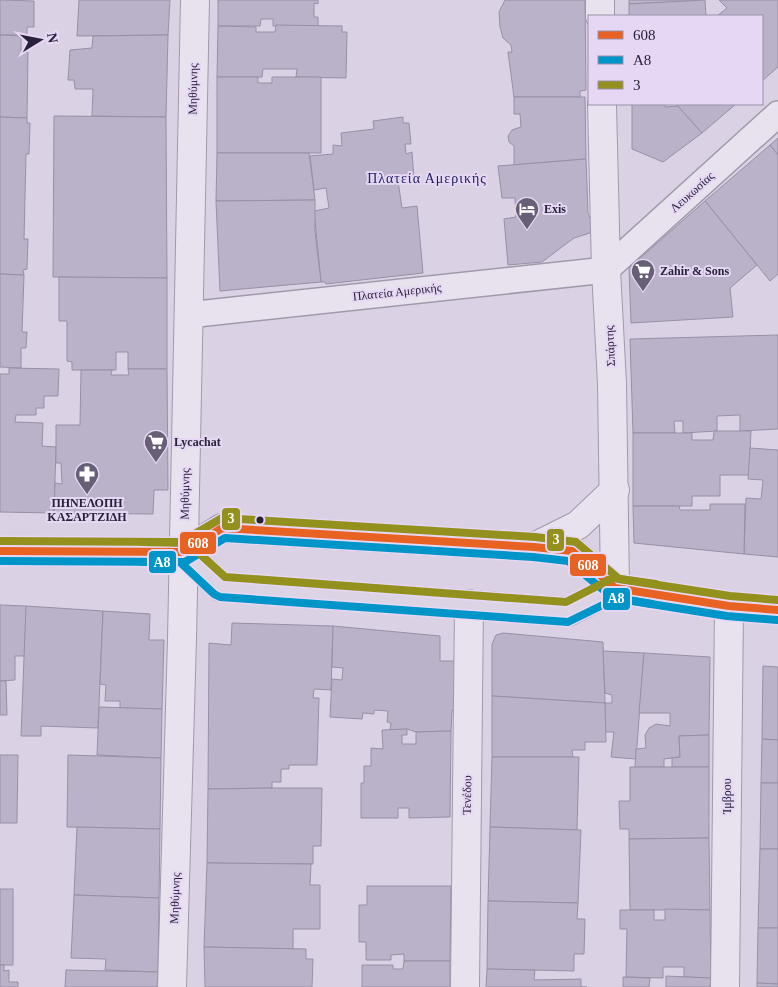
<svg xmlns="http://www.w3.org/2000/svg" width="778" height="987" font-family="'Times New Roman',serif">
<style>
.building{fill:#b9b2c9;stroke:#9790a6}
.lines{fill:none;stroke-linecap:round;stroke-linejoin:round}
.pedestrian-casing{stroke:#a199ab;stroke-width:28}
.minor-casing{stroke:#a199ab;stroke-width:30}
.primary-casing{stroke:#868090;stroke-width:30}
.pedestrian{stroke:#e8e2ee;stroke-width:25}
.minor{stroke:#e8e2ee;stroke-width:28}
.primary{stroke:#dcd4e5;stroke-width:28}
.bus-1-casing{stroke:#e6d8f5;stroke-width:11}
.bus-2-casing{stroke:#e6d8f5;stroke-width:11}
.bus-3-casing{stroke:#e6d8f5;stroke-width:11}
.bus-1{stroke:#e86223;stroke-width:8}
.bus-2{stroke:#0095c8;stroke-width:8}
.bus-3{stroke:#94901d;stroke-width:8}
.bus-dot{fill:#28213a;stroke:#e6d8f5;stroke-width:2}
.labels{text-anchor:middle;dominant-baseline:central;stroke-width:4;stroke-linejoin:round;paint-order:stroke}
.street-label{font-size:12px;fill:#28213a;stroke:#e6d8f5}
.poi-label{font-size:12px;font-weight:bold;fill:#28213a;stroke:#e6d8f5;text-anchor:start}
.neighbourhood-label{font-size:14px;letter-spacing:1px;fill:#222265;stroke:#e6d8f5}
.line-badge{stroke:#e6d8f5;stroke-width:2}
.badge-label{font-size:14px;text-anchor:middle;font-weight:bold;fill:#fff}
</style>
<rect width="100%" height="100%" fill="#dbd1e5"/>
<g class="building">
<path d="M0,0L34,1V27H27V35H0Z"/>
<path d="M79,0H170L168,35L77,36Z"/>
<path d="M218,0H318V4L314,3V17H318V26H273V19H261L260,26H218Z"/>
<path d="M505,0H585L586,90L580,91V97H514L508,52H512L511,45L503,38L500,27L499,12Z"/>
<path d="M629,0H696V1L629,4Z"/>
<path d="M705,0L706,16H629V4Z"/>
<path d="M719,0H778V67L762,81V16H717L727,8Z"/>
<path d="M276,25L342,26V32H347L346,78L296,77L297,69H263L262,77H217L218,26L256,27V32H275Z"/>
<path d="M0,35L21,36V52H28L27,118L0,117Z"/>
<path d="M168,35L166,117L92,116L93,89H75L74,80H68L70,50L92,48L93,36Z"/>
<path d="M217,77H258V83H272V77H321V153H217Z"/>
<path d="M514,97H585L586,159L514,165V146L509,142L508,136L512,130L521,127L520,114H514Z"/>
<path d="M632,104H665V107L678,106L702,133L663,162L632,149Z"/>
<path d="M676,104H736L702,133Z"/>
<path d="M54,116L166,117L167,278L53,277Z"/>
<path d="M0,117L27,118V123H30L29,154H26L24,239H28L27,269L23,270L24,275L0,274Z"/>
<path d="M403,117V123H409L411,144H405L406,154L412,152L414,179L398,181L402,208L417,206L423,273L326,284L325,282H321L314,211L329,208L326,188L314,190L310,156L333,154V145L342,146L341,133L374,129L373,121Z"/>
<path d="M778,138V155L770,145Z"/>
<path d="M770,145L778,155V274L770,281L705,201Z"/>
<path d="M217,153H309L315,200L216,201Z"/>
<path d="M586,159L588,214L591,219L592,227L590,233L574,238L542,262L508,265L504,219L516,217L515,198H502L498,166Z"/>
<path d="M315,200V232L321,282L220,291L216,201Z"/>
<path d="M705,201L757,265L730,288L733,317L631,323L629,268Z"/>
<path d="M0,274L24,275L22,332H27L26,348H21V368L0,367Z"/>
<path d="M59,277L167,278V369H128V352H116V370H72V362L67,361V321H59Z"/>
<path d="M778,335V429L740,431V415L717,416V431L683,433V421H674L675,433H633L630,339Z"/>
<path d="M9,368L59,369L58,396H44V408H36V415H16L15,422L43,423L42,446L56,447L54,513L0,512V374H9Z"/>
<path d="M128,369H167L168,490H154L153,514L54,513L55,483L62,484L61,463H56V425H80L81,370H112L111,375H129Z"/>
<path d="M714,431H751L749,475H720V496H692V506H633V433H692V440H713Z"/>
<path d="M750,448L778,450V557L744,554L746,498L761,499L763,480L748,479Z"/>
<path d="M710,504H745L744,554L634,543L633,506H679L680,510H710Z"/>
<path d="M0,605L26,606L25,656H15V680L0,681Z"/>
<path d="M26,606L103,611L98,728L41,726V736H21Z"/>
<path d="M103,611L150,614L149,640H164L162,709L120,708V701H105L106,685L100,684Z"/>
<path d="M232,623L333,626L331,690L314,689L313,698H319L317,765H289V769H281V782H272V788L208,789L209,643L231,645Z"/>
<path d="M333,626L440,636V661H455V710H452L451,731L416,732L407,729L390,730L391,723L387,722L388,711L374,710V714L363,713L362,719L330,717L332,679L342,680L343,668L332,667Z"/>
<path d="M503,633L603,642L605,703L492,696V644L496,635Z"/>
<path d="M603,651L644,653L636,759L611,757L614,732H605V703H612V695L605,693Z"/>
<path d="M644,653L710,657L709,735L679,736L680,757L664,759V767H635L636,749L646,748L645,735L649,728L656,724L670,726V713H639Z"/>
<path d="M763,666L778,667V740L762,739Z"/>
<path d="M0,681H6L7,715H0Z"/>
<path d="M492,696L605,703L606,742H585V750H572L573,757H492Z"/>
<path d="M99,707L162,709L161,758L97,755Z"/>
<path d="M407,729V735H402V744H416V732L451,731L450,817L409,818V808H398V818H361V783H364V766H371V748L383,749L382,730Z"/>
<path d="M709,735V767H672V758L680,757L679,736Z"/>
<path d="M762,739L778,740V783H761Z"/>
<path d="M0,755H18L17,823H0Z"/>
<path d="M68,755L161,758L160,829L67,827Z"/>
<path d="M492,757H579L577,830L490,827Z"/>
<path d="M630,767H709V838L629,839V829H620L619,801H630Z"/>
<path d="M761,783H778V849H760Z"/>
<path d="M272,788H322L321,846H313V864L207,863L208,789Z"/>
<path d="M77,827L160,829L159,898L74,895Z"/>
<path d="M490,827L581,830L578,903L488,901Z"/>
<path d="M709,838L710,910H630L629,839Z"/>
<path d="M760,849H778V928H758Z"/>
<path d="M207,863L311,864L310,885H320V929H293V949L204,947Z"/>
<path d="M367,886H451L450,961H404V954L391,955V960H366V942H359V905H367Z"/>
<rect x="0" y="889" width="13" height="76"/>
<path d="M74,895L159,898L158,972L105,970L106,959L71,958Z"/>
<path d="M488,901L578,903L577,919H585L584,954H574V971L487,969Z"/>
<path d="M665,909L710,910L711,978L684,977V967H663V978L626,977L627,929H620V910H654V920H665Z"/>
<path d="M758,928H778V984L757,983Z"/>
<path d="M204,947L306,949V959H313L312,987H205Z"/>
<path d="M404,961H450V987H362V965H393V969H403Z"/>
<path d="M0,965H4V971L9,970V982H18V987H0Z"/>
<path d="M487,969L535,970L534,980L581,979V987H587H486Z"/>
<path d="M66,970L158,972L157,987H65Z"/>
<path d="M666,976L711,978L710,987H666Z"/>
<path d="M623,977L650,978L649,987H623Z"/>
<path d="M757,983L778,984V987H757Z"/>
</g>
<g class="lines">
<g class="pedestrian-casing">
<path id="pedestrian" d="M188,315L606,270L778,114"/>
</g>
<g class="minor-casing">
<g id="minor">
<path d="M600,0V16"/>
<path d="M602,104L606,270L612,384L615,588"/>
<path d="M534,547L578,525L615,490"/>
<path d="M172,987L182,639L195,0"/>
<path d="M465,987L469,604"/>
<path d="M725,987L729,606"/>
</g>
</g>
<g class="primary-casing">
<g id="primary">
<path d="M0,551L184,552L222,528L534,547L572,551L615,588L729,606L778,610"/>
<path d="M184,552L221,587L568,612L615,588"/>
</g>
</g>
<use href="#pedestrian" class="pedestrian"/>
<use href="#minor" class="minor"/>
<use href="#primary" class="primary"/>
<g class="bus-1-casing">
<path id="bus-1" d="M0,551L184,552L222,528L534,547L572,551L615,588L729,606L778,610"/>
</g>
<g class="bus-2-casing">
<g id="bus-2">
<path d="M0,561L185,562L225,538L533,557L568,561L613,598L727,616L777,620"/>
<path d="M142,562H180L214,594L220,597L568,622L617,598L652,604"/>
</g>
</g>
<g class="bus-3-casing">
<g id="bus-3">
<path d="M0,541L181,542L222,518L535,537L576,542L619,579L730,596L778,600"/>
<path d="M142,542L188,543L225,577L566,602L613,578L656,584"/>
</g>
</g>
<use href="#bus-1" class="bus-1"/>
<use href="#bus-2" class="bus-2"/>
<use href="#bus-3" class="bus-3"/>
</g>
<defs>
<g id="hotel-pin" transform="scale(1.25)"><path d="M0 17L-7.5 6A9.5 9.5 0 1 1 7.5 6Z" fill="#675f76" stroke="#e6d8f5"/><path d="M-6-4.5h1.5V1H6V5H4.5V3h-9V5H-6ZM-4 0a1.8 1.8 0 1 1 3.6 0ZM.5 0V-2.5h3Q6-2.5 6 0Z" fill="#fff"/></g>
<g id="supermarket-pin" transform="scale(1.25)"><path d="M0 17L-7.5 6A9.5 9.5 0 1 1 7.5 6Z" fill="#675f76" stroke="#e6d8f5"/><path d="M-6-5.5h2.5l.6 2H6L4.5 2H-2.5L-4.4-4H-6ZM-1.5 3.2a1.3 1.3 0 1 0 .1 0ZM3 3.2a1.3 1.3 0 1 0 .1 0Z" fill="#fff"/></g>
<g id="pharmacy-pin" transform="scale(1.25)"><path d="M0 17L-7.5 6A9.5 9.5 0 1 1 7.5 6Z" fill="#675f76" stroke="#e6d8f5"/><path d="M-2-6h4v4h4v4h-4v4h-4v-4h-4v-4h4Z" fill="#fff"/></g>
</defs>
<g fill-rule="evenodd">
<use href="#hotel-pin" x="527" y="209"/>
<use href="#supermarket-pin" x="643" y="271"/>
<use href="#supermarket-pin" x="156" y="442"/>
<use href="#pharmacy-pin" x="87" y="474"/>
</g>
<circle class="bus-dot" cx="260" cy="520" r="4.5"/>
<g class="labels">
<g class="street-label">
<text transform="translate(193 89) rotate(-89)">Μηθύμνης</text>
<text transform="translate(692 192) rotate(-42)">Λευκωσίας</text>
<text transform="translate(397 292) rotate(-6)">Πλατεία Αμερικής</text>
<text transform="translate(610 346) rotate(-93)">Σπάρτης</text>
<text transform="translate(185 494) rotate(-89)">Μηθύμνης</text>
<text transform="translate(467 795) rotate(-89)">Τενέδου</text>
<text transform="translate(727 796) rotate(-90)">Ίμβρου</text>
<text transform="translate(175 898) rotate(-88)">Μηθύμνης</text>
</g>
<g class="poi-label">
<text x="544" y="209">Exis</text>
<text x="660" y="271">Zahir &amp; Sons</text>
<text x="174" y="442">Lycachat</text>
<text x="87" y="503" text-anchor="middle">ΠΗΝΕΛΟΠΗ<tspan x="87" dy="14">ΚΑΣΑΡΤΖΙΔΗ</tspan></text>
</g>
<g class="neighbourhood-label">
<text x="427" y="178">Πλατεία Αμερικής</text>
</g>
</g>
<g class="line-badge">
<rect x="221" y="507" width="20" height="24" rx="5" fill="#94901d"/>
<rect x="546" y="528" width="19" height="24" rx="5" fill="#94901d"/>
<rect x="179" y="531" width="38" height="24" rx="5" fill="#e86223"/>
<rect x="148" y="550" width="29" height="24" rx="5" fill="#0095c8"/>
<rect x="569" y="553" width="38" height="24" rx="5" fill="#e86223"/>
<rect x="602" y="587" width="29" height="24" rx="5" fill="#0095c8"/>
</g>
<g class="badge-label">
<text x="231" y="523">3</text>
<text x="556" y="544">3</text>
<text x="198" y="548">608</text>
<text x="162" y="567">A8</text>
<text x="588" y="570">608</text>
<text x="616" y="603">A8</text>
</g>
<rect x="588" y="15" width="175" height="90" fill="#e6d8f5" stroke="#9a8faa"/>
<rect x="598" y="31" width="25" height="8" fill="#e86223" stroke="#9a8faa"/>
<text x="633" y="40" font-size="15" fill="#28213a">608</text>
<rect x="598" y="56" width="25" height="8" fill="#0095c8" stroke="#9a8faa"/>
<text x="633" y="65" font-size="15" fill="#28213a">A8</text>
<rect x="598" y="81" width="25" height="8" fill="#94901d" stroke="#9a8faa"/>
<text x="633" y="90" font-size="15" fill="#28213a">3</text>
<g transform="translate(40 40) rotate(80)" stroke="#e6d8f5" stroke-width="4" paint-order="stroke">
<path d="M0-4L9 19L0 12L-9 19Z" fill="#28213a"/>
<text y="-8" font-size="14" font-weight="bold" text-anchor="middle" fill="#28213a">N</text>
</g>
</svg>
